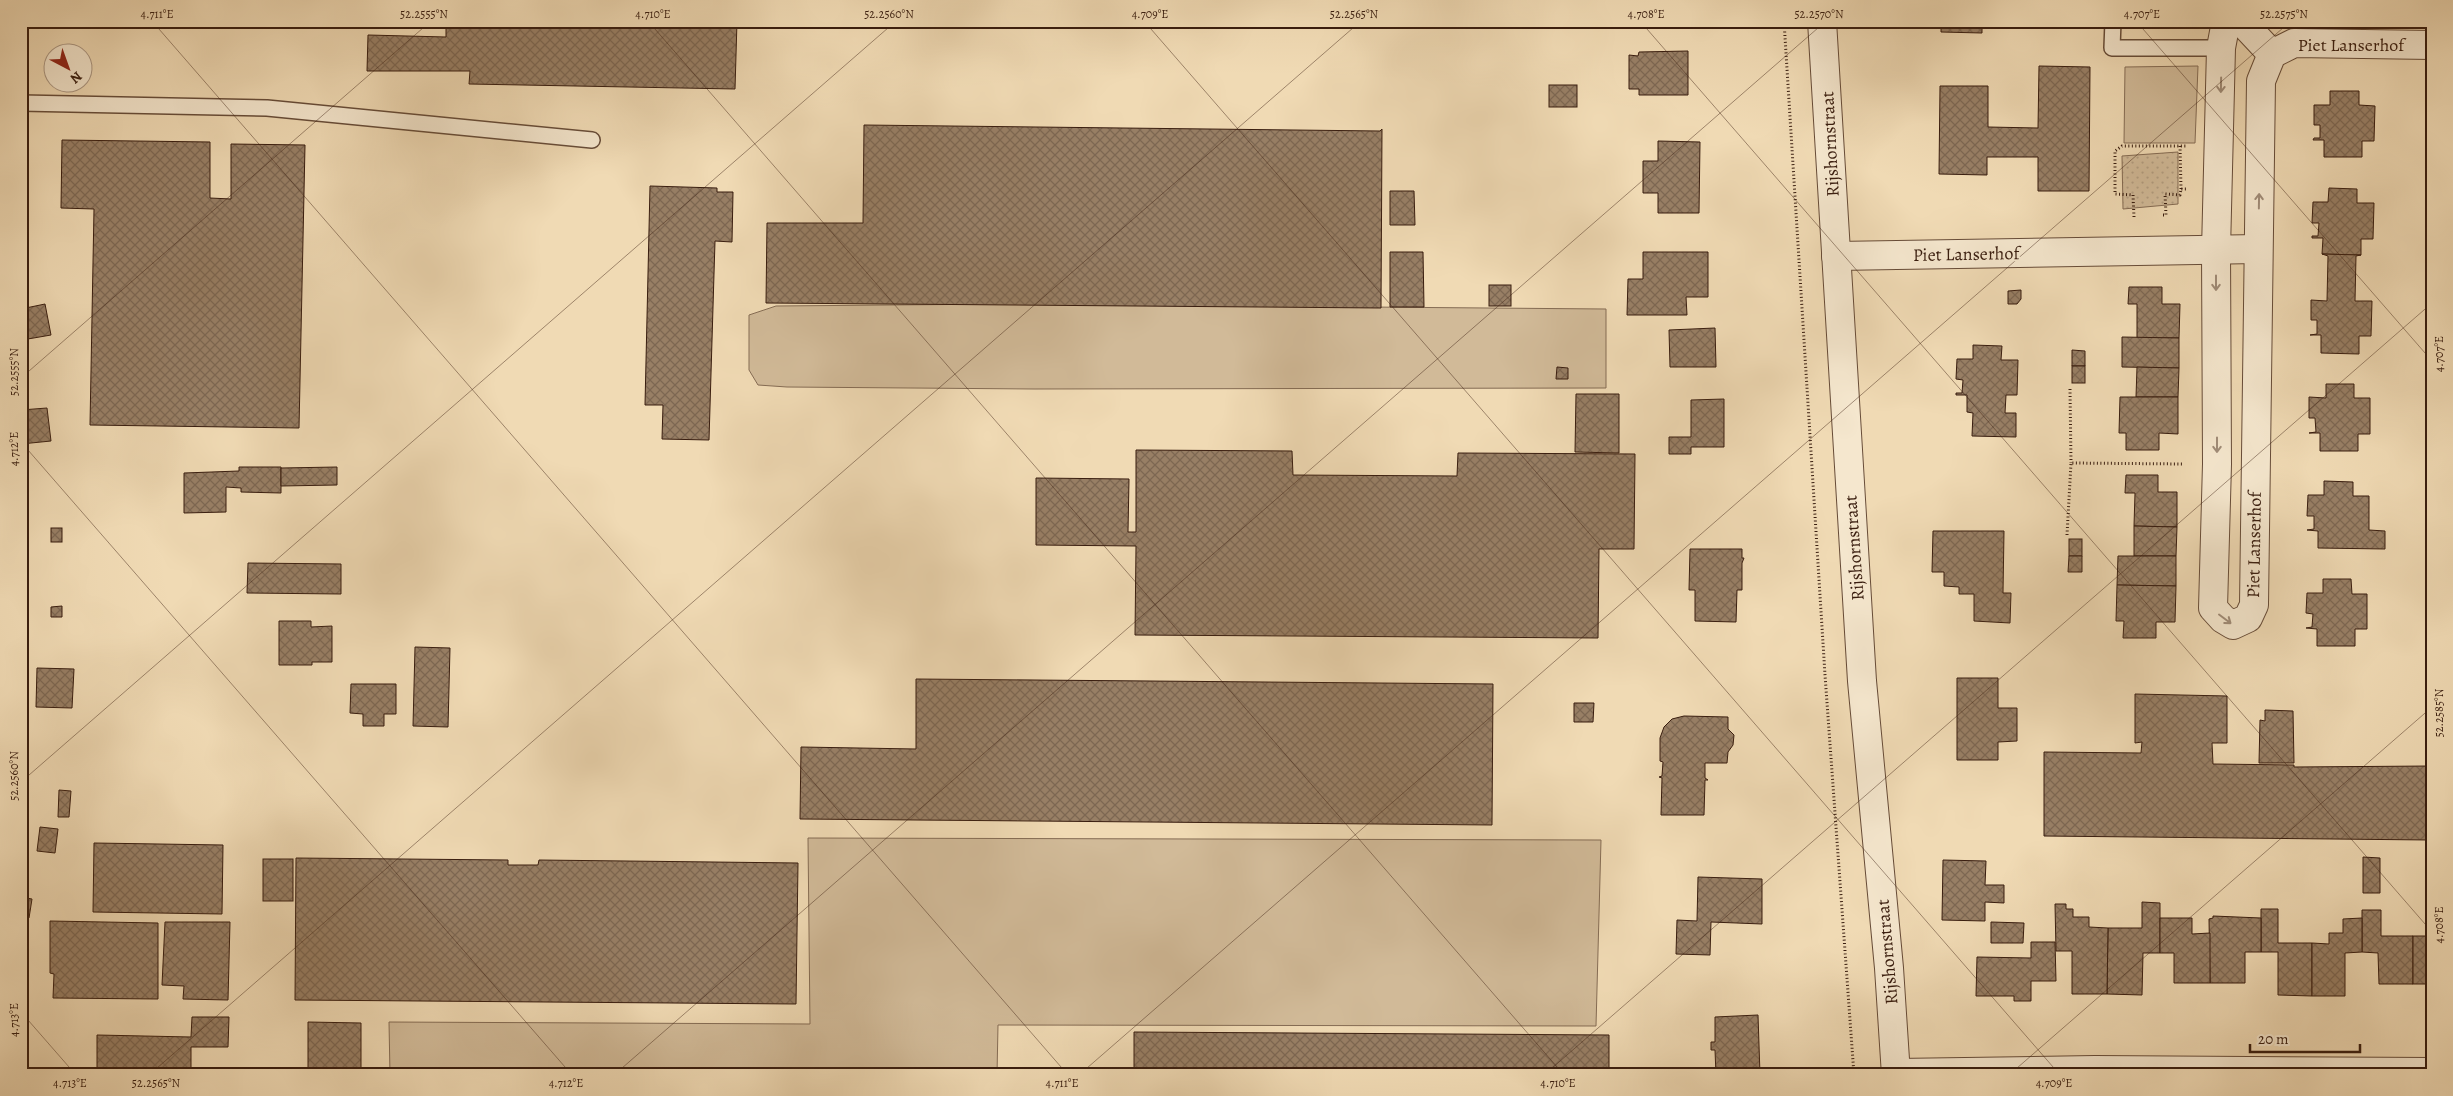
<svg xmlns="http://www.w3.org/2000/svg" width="2453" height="1096" font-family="Alegreya,serif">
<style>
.grass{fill:#d1ba98;stroke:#856c54}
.park{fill:url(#park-dots);stroke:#856c54}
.building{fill:url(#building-cross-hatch);stroke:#391d0f}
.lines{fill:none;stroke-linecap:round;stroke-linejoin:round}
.lane-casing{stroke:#674c38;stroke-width:18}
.street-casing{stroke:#674c38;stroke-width:30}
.path{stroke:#391d0f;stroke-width:3;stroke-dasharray:1 2.5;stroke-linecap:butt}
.lane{stroke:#f5e7ce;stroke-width:15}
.street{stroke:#f5e7ce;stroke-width:28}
.oneway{stroke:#a08c78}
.ticks{fill:none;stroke:#391d0f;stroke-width:1;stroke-opacity:0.45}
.labels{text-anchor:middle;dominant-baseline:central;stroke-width:4;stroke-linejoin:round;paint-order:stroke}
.street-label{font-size:18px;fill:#391d0f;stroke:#f5e7ce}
.neatline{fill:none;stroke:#391d0f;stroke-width:2}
.ticks-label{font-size:12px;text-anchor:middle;fill:#391d0f}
</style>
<defs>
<pattern id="park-dots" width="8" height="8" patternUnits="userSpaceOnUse" patternTransform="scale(1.25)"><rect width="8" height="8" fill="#d1ba98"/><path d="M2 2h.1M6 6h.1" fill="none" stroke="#b49f82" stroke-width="1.8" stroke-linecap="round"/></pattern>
<pattern id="building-cross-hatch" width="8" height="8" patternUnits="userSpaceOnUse" patternTransform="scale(1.25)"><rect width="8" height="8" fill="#987f65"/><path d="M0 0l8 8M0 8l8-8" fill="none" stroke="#7d6752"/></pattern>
</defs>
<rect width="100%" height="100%" fill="#f0dab4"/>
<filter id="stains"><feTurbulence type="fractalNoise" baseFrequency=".004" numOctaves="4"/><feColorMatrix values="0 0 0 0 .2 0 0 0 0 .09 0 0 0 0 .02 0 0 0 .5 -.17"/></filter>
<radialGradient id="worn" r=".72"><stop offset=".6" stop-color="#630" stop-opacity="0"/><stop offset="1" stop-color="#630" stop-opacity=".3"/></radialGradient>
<g class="grass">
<path d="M2198,66L2195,143H2124L2125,67Z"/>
<path d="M1008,304L1606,309V388L1034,389L787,387L758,385L749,370V315L776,306Z"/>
<path d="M808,838L1601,840L1596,1026L998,1025L997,1075H390L389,1022L810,1024Z"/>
</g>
<path class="park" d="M2178,152V204L2123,209L2122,156Z"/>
<g class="building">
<path d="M471,21H737L735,89L469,84L470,71H367L368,35L446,37V28H471Z"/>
<path d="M1941,21H1982V33L1941,32Z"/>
<path d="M1688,51V95H1639V89H1629V55L1638,56L1639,52Z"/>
<path d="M2039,66L2090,67L2089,191H2038V157H1987V175L1939,174L1940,86H1988V127L2038,128Z"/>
<rect x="1549" y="85" width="28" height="22"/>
<path d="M2330,91H2359V105L2375,106L2374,141H2362V157H2324V140H2313L2314,138H2320V125H2314V105H2330Z"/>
<path d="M864,125L1380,131L1382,129L1381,308L766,303L767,223H863Z"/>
<path d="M62,140L210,142V198L231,199V144L305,145L299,428L90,425L94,209L61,208Z"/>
<path d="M1658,141L1700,142L1699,213H1658V193H1643V161H1658Z"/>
<path d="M650,186L717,188V192H733L732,242L715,241L709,440L662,439L663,405H645Z"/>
<path d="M2329,188L2357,189V203H2374L2373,239H2361V255L2322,254L2323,238H2312V236H2318L2319,223H2312L2313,202H2328Z"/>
<path d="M1390,191H1414L1415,225H1390Z"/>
<path d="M1390,252H1423L1424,307H1390Z"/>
<path d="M1643,252H1708V297H1686L1687,315H1627L1628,279H1643Z"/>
<path d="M2322,254L2361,255L2356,256L2355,301H2372L2371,336H2359V354L2321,353V335H2310L2317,334V320H2311V300L2327,301L2328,256Z"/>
<rect x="1489" y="285" width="22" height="21"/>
<path d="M2129,287H2162V304H2180L2179,338H2137V304H2128Z"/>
<path d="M2021,290V299L2017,304H2008V291Z"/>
<path d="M45,304L51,335L22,340L21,309Z"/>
<path d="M1715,328L1716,367H1670L1669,330Z"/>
<path d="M2122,337L2179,338V368L2122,367Z"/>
<path d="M1973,345L2002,346L2001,360H2018L2017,395H2006L2005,413H2016V437L1972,436L1973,413L1967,412V395H1956V393H1962L1963,380L1956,379L1957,359H1973Z"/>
<path d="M2072,350L2085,351V366H2072Z"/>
<rect x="2072" y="366" width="13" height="17"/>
<path d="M1557,367L1568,368V379H1556Z"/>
<path d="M2137,367L2179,368L2178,397H2136Z"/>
<path d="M2326,384H2354V398H2370V434H2358V451H2320V433H2309L2316,432L2315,418H2309V397L2326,398Z"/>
<path d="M1576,394H1619V453L1575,452Z"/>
<path d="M2120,397H2178V434L2159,433V450H2126V433H2119Z"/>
<path d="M1724,399V447H1691V454H1669V437H1691V400Z"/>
<path d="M47,408L51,441L21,444V410Z"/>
<path d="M1136,450L1292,451L1293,475L1457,476L1458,453L1635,454L1634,549H1599L1598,638L1135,635L1136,546L1036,545V478L1129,479L1128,532H1136Z"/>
<path d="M239,467H281V493L241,492V488L226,487V512L184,513V473L239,471Z"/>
<path d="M337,467V485L281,486V468Z"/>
<path d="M2126,475H2158V492H2177V527L2134,526L2135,493H2125Z"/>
<path d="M2324,481L2353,482V496H2369V530L2385,531V549L2318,548V531L2307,530L2314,529V516H2307L2308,495H2324Z"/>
<path d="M2134,526L2177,527L2176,556H2134Z"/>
<rect x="51" y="528" width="11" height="14"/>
<path d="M1933,531H2004L2003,593H2011L2010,623L1974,621V594H1959V587L1944,586V572H1932Z"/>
<rect x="2069" y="539" width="13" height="17"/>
<path d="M1690,549H1742V558H1744L1742,563V590H1737L1736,622L1695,621V590H1689Z"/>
<path d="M2069,556H2082V572H2068Z"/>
<path d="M2118,556H2176V586L2117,585Z"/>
<path d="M248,563L341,564V594L247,593Z"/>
<path d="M2323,579H2351L2352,594H2367V629H2355V646H2317V629L2306,628L2312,627L2313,614L2306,613L2307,593H2323Z"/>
<path d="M2117,585L2176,586L2175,622H2156V638H2123L2124,621H2116Z"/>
<path d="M62,606V617H51V607Z"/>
<path d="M279,621H311V627L332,626V662H312V665H279Z"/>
<path d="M415,647L450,648L448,727L413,726Z"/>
<path d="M37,668L74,669L72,708L36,707Z"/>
<path d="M1957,678H1998V708H2017V741L1998,742V760H1957Z"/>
<path d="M916,679L1493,684L1492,825L800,819L801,747L916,749Z"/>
<path d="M351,684H396V714H384V726H363V714L350,713Z"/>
<path d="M2135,694L2227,696V743H2212L2213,764L2294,765V767L2430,766L2429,840L2044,836V752L2141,753L2142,742L2135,743Z"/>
<path d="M1574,703H1594L1593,722H1574Z"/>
<path d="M2265,710L2293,711L2294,763H2259L2260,720L2265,721Z"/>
<path d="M1684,716L1728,717V729L1734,735L1733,745L1728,752L1727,763H1705V778L1708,780H1705L1704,815H1661L1662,778L1659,777L1662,776L1663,762L1660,761V738L1664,727L1672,719Z"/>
<path d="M59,790L71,791L69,817H58Z"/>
<path d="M40,827L58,829L55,853L37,851Z"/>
<path d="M94,843L223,845L222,914L93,912Z"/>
<path d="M2363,857L2380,858V893H2363Z"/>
<path d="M296,858L508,860V865H538L539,860L798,863L796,1004L295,1000Z"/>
<rect x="263" y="859" width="30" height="42"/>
<path d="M1943,860L1986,861L1985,885H2004V903L1985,902V921L1942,920Z"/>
<path d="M1698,877L1762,879V924L1711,922L1710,955L1676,954L1677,920L1697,921Z"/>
<path d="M21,897L32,899L29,918L21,917Z"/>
<path d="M2142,902L2160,903V953H2143L2142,995L2107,994L2108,928H2142Z"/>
<path d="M2055,904H2066V909H2073V917H2089V927L2108,928L2107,994H2072V951H2056Z"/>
<path d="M2261,909H2278V943H2312V996L2278,995V952H2261Z"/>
<path d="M2362,910H2381V936H2413V984H2379L2378,953L2362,952Z"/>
<path d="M2213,916L2261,918V952H2245V983H2210L2209,919L2213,918Z"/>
<path d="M2160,918H2192V934L2210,933V983H2174V953H2160Z"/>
<path d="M2362,918V952L2345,953V996H2312V943L2329,944V933H2343V919Z"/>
<path d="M50,921L158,923V999L53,998L54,974L50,973Z"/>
<path d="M165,922H230L228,1000L183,999L184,986L162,985Z"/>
<path d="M1991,922L2024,923L2023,943H1991Z"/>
<rect x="2413" y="936" width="19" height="48"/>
<path d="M2031,942H2055L2056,981H2031V1001H2014V996H1976L1977,957L2031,958Z"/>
<path d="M1758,1015L1760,1075H1716L1715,1050H1711V1042H1715V1017Z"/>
<path d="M192,1017H229L228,1047H191V1070L173,1069V1075H97V1035L191,1037Z"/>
<path d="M308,1022L361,1023V1075H308Z"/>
<path d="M1134,1032L1609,1035V1075H1134Z"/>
</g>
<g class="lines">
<g class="lane-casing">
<g id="lane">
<path d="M2113,21L2112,48H2221"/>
<path d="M21,103L267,108L592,140"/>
</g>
</g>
<g class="street-casing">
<g id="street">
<path d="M1822,21L1862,681L1889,968L1896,1075"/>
<path d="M2231,21L2224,32L2221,48L2216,250L2217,464L2213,608L2223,619L2233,625L2248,618L2254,605L2261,81L2272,54L2294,43L2432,45"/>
<path d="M2241,21L2272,54"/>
<path d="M1836,256L2258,249"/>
<path d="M1896,1073L2095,1070L2432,1072"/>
</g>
</g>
<g class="path">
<path d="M1784,21L1825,675L1854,1075"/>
<path d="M2180,146L2181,189"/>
<path d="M2163,215H2166L2165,194L2180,195L2181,189H2186"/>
<path d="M2134,217L2133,195L2115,194V151L2122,146H2187"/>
<path d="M2070,389L2071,463"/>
<path d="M2067,535L2071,463L2184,464"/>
</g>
<use href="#lane" class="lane"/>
<use href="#street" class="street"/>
</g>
<defs><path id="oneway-shaft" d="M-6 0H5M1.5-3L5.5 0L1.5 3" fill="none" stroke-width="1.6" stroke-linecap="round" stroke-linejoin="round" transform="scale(1.25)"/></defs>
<g class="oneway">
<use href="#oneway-shaft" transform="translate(2221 85) rotate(91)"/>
<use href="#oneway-shaft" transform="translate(2259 201) rotate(-89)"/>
<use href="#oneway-shaft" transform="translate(2216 283) rotate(90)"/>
<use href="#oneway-shaft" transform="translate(2217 445) rotate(90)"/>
<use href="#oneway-shaft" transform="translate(2225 619) rotate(37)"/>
</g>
<path class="ticks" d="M152,21L1068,1075M648,21L1564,1075M1144,21L2060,1075M1640,21L2432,932M2136,21L2432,361M21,378L431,21M21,442L572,1075M21,782L896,21M21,1012L76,1075M149,1075L1361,21M614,1075L1826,21M1079,1075L2291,21M1544,1075L2432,303M2009,1075L2432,707"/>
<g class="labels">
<g class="street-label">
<text x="2351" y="45">Piet Lanserhof</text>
<text transform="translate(1830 144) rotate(-93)">Rijshornstraat</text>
<text transform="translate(1966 254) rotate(-1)">Piet Lanserhof</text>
<text transform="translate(2254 545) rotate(-89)">Piet Lanserhof</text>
<text transform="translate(1854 548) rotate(-94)">Rijshornstraat</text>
<text transform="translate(1887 952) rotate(-95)">Rijshornstraat</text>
</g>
</g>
<rect width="2453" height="1096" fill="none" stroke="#f0dab4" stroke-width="55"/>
<g transform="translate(68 68) rotate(139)"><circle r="24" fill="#f5e7ce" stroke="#aa9682"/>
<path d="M0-4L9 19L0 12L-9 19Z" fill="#8f2418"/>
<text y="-8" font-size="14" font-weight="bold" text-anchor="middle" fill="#391d0f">N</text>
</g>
<path d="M2250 1044v8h110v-8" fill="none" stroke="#391d0f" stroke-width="2.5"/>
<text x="2258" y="1044" font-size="15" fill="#391d0f" stroke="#f5e7ce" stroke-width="4" paint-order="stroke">20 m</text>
<rect x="28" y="28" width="2398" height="1040" class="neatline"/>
<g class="ticks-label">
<text x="157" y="18">4.711°E</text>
<text x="424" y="18">52.2555°N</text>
<text x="653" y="18">4.710°E</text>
<text x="889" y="18">52.2560°N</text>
<text x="1150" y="18">4.709°E</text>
<text x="1354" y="18">52.2565°N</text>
<text x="1646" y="18">4.708°E</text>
<text x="1819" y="18">52.2570°N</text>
<text x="2142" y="18">4.707°E</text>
<text x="2284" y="18">52.2575°N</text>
<text transform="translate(2439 354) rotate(-90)" y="4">4.707°E</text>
<text transform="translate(14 372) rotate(-90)" y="4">52.2555°N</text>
<text transform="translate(14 449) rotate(-90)" y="4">4.712°E</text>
<text transform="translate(2439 713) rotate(-90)" y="4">52.2585°N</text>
<text transform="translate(14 776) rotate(-90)" y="4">52.2560°N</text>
<text transform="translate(2439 925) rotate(-90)" y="4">4.708°E</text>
<text transform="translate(14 1020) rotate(-90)" y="4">4.713°E</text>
<text x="70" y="1087">4.713°E</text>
<text x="156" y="1087">52.2565°N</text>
<text x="566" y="1087">4.712°E</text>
<text x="1062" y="1087">4.711°E</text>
<text x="1558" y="1087">4.710°E</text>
<text x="2054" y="1087">4.709°E</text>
</g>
<rect width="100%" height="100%" filter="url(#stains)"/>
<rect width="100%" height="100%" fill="url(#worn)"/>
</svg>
